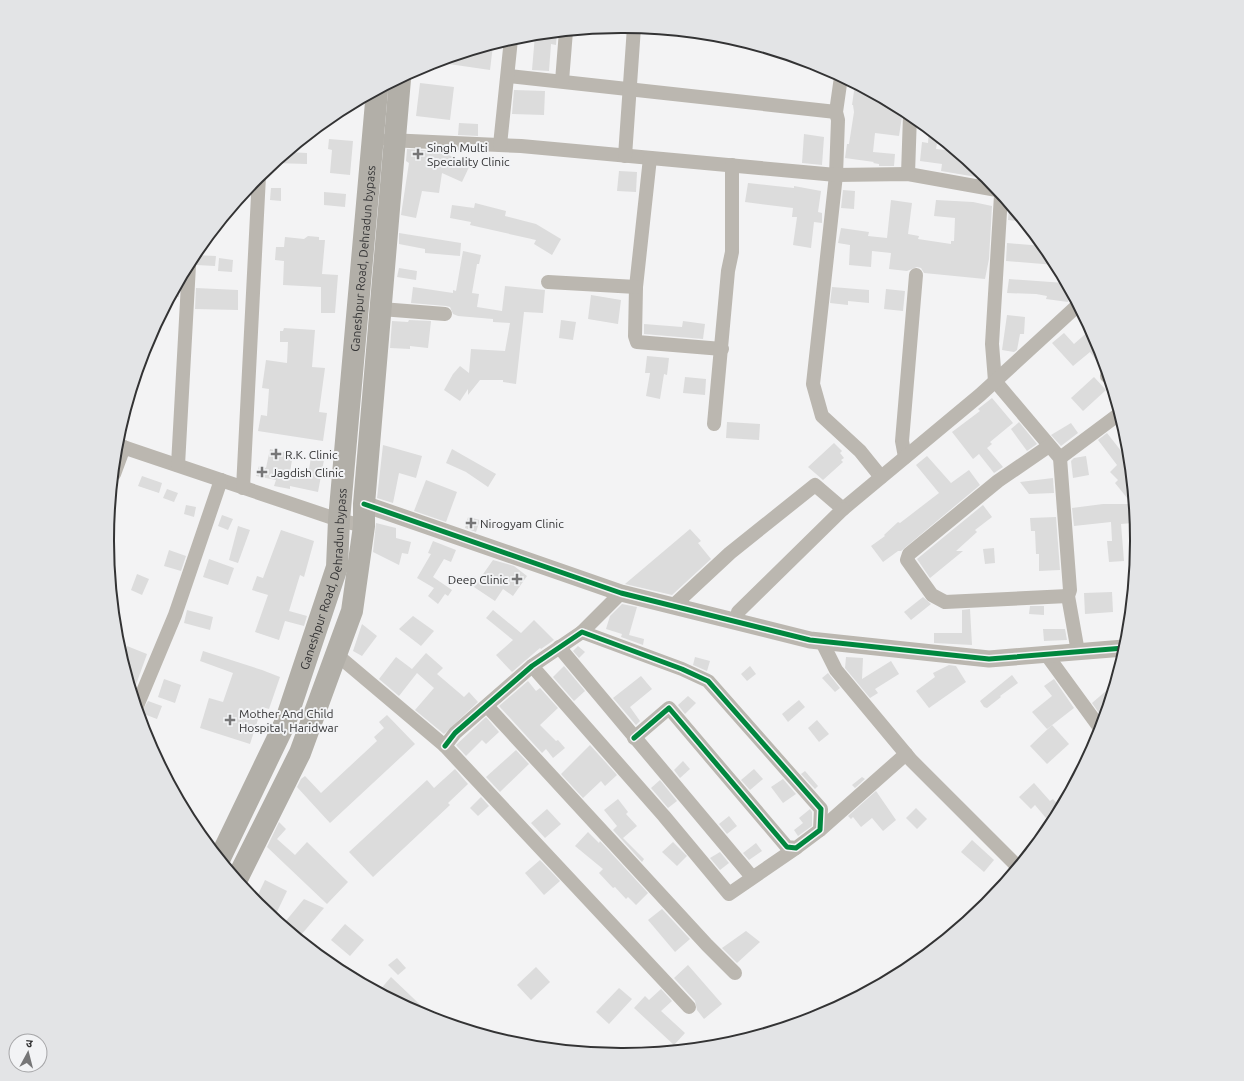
<svg xmlns="http://www.w3.org/2000/svg" width="1244" height="1081" font-family="Ubuntu,'Noto Sans Devanagari',sans-serif">
<style>
.building{fill:#dcdcdc}
.lines{fill:none;stroke-linecap:round;stroke-linejoin:round}
.minor{stroke:#bbb7b0;stroke-width:14}
.tertiary{stroke:#bbb7b0;stroke-width:17}
.primary{stroke:#b2afa8;stroke-width:22}
.cycleway-casing{stroke:#f2f3f5;stroke-width:8}
.cycleway{stroke:#00873e;stroke-width:5}
.poi-dot{fill:#767677;stroke:#f2f3f5;stroke-width:1.5}
.labels{text-anchor:middle;dominant-baseline:central;stroke-width:4;stroke-linejoin:round;paint-order:stroke}
.poi-label{font-size:12px;fill:#333334;stroke:#f2f3f5;text-anchor:start}
.street-label{font-size:12px;fill:#333334;stroke:#f2f3f5}
.rim{fill:none;stroke:#333334;stroke-width:2}
</style>
<rect width="100%" height="100%" fill="#f3f3f4"/>
<g class="building">
<path d="M557,32L556,45L551,44L549,71L532,70L535,35Z"/>
<path d="M493,45L490,70L435,62L455,56Z"/>
<path d="M420,83L454,87L450,120L416,116Z"/>
<path d="M855,84L870,93V98L882,99L903,110L899,136L875,133L873,152L895,154L894,166H879V164L873,163L874,162L845,158L847,144H849L854,112L853,105H852Z"/>
<path d="M514,90L545,91L544,115L512,114Z"/>
<path d="M459,123L478,124V136L458,135Z"/>
<path d="M929,130L938,137L936,149L954,151L988,179L941,171L942,164L920,161L922,142L928,143Z"/>
<path d="M804,134L824,137L822,165L802,163Z"/>
<path d="M329,139L353,141L350,175L330,173L332,150L328,149Z"/>
<path d="M407,149L440,151L470,165L462,182L442,173L439,193L422,191L416,218L401,215L409,163L406,161Z"/>
<path d="M288,152L307,153V164L274,163Z"/>
<path d="M619,171L637,172L636,192L617,191Z"/>
<path d="M748,183L794,188V186L821,191L818,212L822,213V223L814,222L811,248L793,245L797,217H792L793,208L745,202Z"/>
<path d="M271,188H281V201L270,200Z"/>
<path d="M843,190L855,191L854,209L841,208Z"/>
<path d="M324,192L346,194L345,207L324,205Z"/>
<path d="M891,200L912,203L908,234L919,236L918,239L951,244V241H954L955,218L934,216L936,200L973,202L992,206L989,259L985,279L924,273L921,268L917,267L907,271L889,269L891,253L872,251L871,267L849,265L850,245L838,243L841,228L869,232L868,236L887,238Z"/>
<path d="M475,203L506,211L505,216L536,224L561,239L552,255L534,244L536,240L470,225L471,222L450,218L452,205L474,208Z"/>
<path d="M1009,208H1012L1023,222L1008,220Z"/>
<path d="M399,233L461,243L460,256L425,253V249L399,244Z"/>
<path d="M308,236L319,237V240H325L322,274L338,275L335,313H321V287L283,285L284,261L275,260L276,247H284L285,237L304,239Z"/>
<path d="M1007,243L1043,246L1055,265L1006,261Z"/>
<path d="M463,251L481,255L479,264H477L472,293L479,294L477,307L502,311L505,286L545,290L543,313L524,312L516,384L503,382V380H480L468,395V389L460,401L444,390L453,374L460,366L469,373L471,349L505,351L510,323L493,322V319L458,316L453,314L450,307L446,306L411,303L413,287L453,293V290L456,291Z"/>
<path d="M194,255L216,256L215,266L197,265L193,258Z"/>
<path d="M219,258L233,260L232,272L218,271Z"/>
<path d="M399,268L417,271L416,280L397,277Z"/>
<path d="M1009,279L1065,283L1069,291L1068,302L1046,299L1047,296L1036,294L1007,293Z"/>
<path d="M177,287H179V297L172,296Z"/>
<path d="M832,287L869,290V303L848,301V305L830,303Z"/>
<path d="M196,288L238,290V310L195,309Z"/>
<path d="M886,289L905,291L903,311L884,309Z"/>
<path d="M591,295L621,300L618,324L588,319Z"/>
<path d="M1007,315L1025,317L1024,334H1020L1017,350L1014,352L1002,350Z"/>
<path d="M409,320L431,321L428,348L410,346V349L390,348L392,321L408,322Z"/>
<path d="M561,320L576,322L573,340L559,338Z"/>
<path d="M683,321L705,324L703,339L644,334V324L682,327Z"/>
<path d="M284,328L315,330L312,367L325,368L319,412L327,413L323,441L258,431L261,415L267,416L269,389L262,388L266,360L287,363L288,342H280V331H283Z"/>
<path d="M1090,330L1098,344L1104,367L1102,368L1090,352L1073,366L1052,343L1064,333L1074,344Z"/>
<path d="M647,356L669,358L667,375L664,374L660,399L646,396L650,373H645Z"/>
<path d="M685,377L706,379L705,395L683,393Z"/>
<path d="M1094,377L1106,390L1083,411L1071,398Z"/>
<path d="M992,398L1013,423L990,442L992,444L987,448L1003,467L994,473L979,454L973,459L952,432L980,411L978,409Z"/>
<path d="M727,422L760,424L759,440L726,438Z"/>
<path d="M1019,422L1037,444L1027,451L1011,429Z"/>
<path d="M1071,423L1078,433L1061,446L1051,435Z"/>
<path d="M1107,433L1129,461L1133,523L1121,524L1124,561L1109,562L1107,541H1112L1111,522L1074,526L1072,508L1103,504H1132L1115,483L1118,480L1110,472L1117,465L1098,440Z"/>
<path d="M834,443L842,451L840,453L844,458L841,460L843,462L823,480L808,467Z"/>
<path d="M383,445L422,456L416,478L399,473L393,503L377,498Z"/>
<path d="M270,449L293,454L290,472L308,476L311,457L324,460L318,492L290,486V489L274,486L276,480L256,476L259,466L266,468Z"/>
<path d="M452,449L496,474L488,487L466,472L446,463Z"/>
<path d="M927,456L951,483L969,470L980,485L901,551H898L883,562L871,546L885,536L884,535L898,522L900,523L939,493L916,465Z"/>
<path d="M1086,456L1089,475L1073,478L1071,461L1074,458Z"/>
<path d="M142,476L162,483L159,493L138,486Z"/>
<path d="M1053,478L1054,493L1029,494L1020,482Z"/>
<path d="M426,480L457,492L446,522L414,511Z"/>
<path d="M167,489L178,493L174,502L163,498Z"/>
<path d="M186,505L196,507L194,517L184,514Z"/>
<path d="M983,505L992,517L975,530L977,532L956,551H963L930,578L917,559Z"/>
<path d="M222,515L233,519L228,530L218,526Z"/>
<path d="M468,517L480,520L476,532L465,528Z"/>
<path d="M1056,517L1060,570L1039,571V554H1036L1035,531H1031L1030,518Z"/>
<path d="M376,523L396,528V538L411,542L408,554L402,553L399,565L373,552Z"/>
<path d="M238,526L250,530L238,563L229,560Z"/>
<path d="M690,529L701,541L698,543L711,559L672,595L625,584Z"/>
<path d="M281,530L314,541L304,577L300,575L289,611L307,616L304,626L285,621L279,640L255,632L268,595L252,590L257,576L263,578Z"/>
<path d="M433,541L456,550L451,562L444,559L433,577L452,590L448,596L445,594L438,604L428,596L434,588L417,578L431,554L428,553Z"/>
<path d="M994,548L995,563L985,564L983,549Z"/>
<path d="M169,550L186,556L181,571L164,566Z"/>
<path d="M209,559L234,568L228,585L203,577Z"/>
<path d="M493,560L514,566L527,576L513,596L503,589L495,601L474,587Z"/>
<path d="M137,574L149,579L142,595L131,590Z"/>
<path d="M1112,592L1113,612L1085,614L1084,593Z"/>
<path d="M923,597L931,604L911,620L904,612Z"/>
<path d="M622,604L637,607L629,635L644,639L643,645L621,637L622,634L606,629L610,616Z"/>
<path d="M1030,606H1044V615L1029,614Z"/>
<path d="M970,609L972,645L934,643V633H962V610Z"/>
<path d="M187,610L213,617L210,630L184,623Z"/>
<path d="M493,610L521,633L534,620L554,640L541,649L540,648L512,672L496,655L513,640L486,618Z"/>
<path d="M413,616L434,631L421,646L399,629Z"/>
<path d="M362,624L377,636L362,656L353,651Z"/>
<path d="M1043,629H1065L1067,640L1044,641Z"/>
<path d="M127,646L147,654L133,693L123,659Z"/>
<path d="M578,646L585,652L579,658L573,651Z"/>
<path d="M203,651L262,670L280,677L269,709L262,707L250,744L200,728L209,698L223,702L233,673L200,661Z"/>
<path d="M426,653L443,668L437,674L464,697L469,692L478,702L444,734L415,710L434,688L417,673L399,696L379,679L396,657L412,669Z"/>
<path d="M695,657L710,661L707,671L693,665Z"/>
<path d="M846,657L863,658L862,679L891,661L899,674L875,689L878,693L870,698L845,668Z"/>
<path d="M949,665L956,666L966,682L929,708L916,691L935,677L933,673Z"/>
<path d="M564,666L585,691L574,701L553,677Z"/>
<path d="M750,666L756,674L747,681L741,674Z"/>
<path d="M828,673L840,688L835,692L822,678Z"/>
<path d="M1012,675L1018,683L1000,696L1001,697L987,708L984,707L980,701Z"/>
<path d="M641,676L652,689L630,707L640,721L636,725L613,698Z"/>
<path d="M164,679L181,685L175,703L158,697Z"/>
<path d="M1054,679L1074,708L1047,729L1032,712L1052,696L1044,686Z"/>
<path d="M528,681L536,691L540,688L558,708L540,725L556,741L558,740L565,748L553,758L546,749L542,753L499,706Z"/>
<path d="M1114,684L1107,706L1099,713L1092,703Z"/>
<path d="M688,696L696,703L685,714L678,705Z"/>
<path d="M799,700L805,707L788,722L782,714Z"/>
<path d="M148,701L162,706L157,719L141,713Z"/>
<path d="M387,715L415,744L330,823L297,787L301,779L305,776L321,793L377,741L374,737L384,728L379,722Z"/>
<path d="M486,717L499,732L486,744L482,740L466,756L456,745Z"/>
<path d="M817,720L829,734L819,742L808,728Z"/>
<path d="M1052,725L1069,744L1047,764L1030,746Z"/>
<path d="M590,745L617,775L605,786L601,781L583,798L561,774Z"/>
<path d="M516,750L529,764L500,792L486,777Z"/>
<path d="M683,761L690,769L680,778L674,770Z"/>
<path d="M455,769L468,784L448,803L450,805L373,877L349,852L427,780L434,788Z"/>
<path d="M754,769L763,779L750,790L741,780Z"/>
<path d="M805,771L818,786L815,789L801,774Z"/>
<path d="M862,777L865,779L855,788L852,785Z"/>
<path d="M783,779L796,794L783,803L771,787Z"/>
<path d="M660,780L677,801L668,808L651,788Z"/>
<path d="M1034,783L1050,801L1053,799L1060,807L1051,824L1035,805L1031,809L1019,797Z"/>
<path d="M876,791L896,820L883,831L872,818L861,827L853,817L851,819L848,816Z"/>
<path d="M481,797L489,806L478,816L470,808Z"/>
<path d="M618,799L628,812L626,814L637,826L623,838L644,859L642,862L613,830L617,826L604,810Z"/>
<path d="M916,808L927,819L917,829L906,818Z"/>
<path d="M547,809L561,824L545,838L531,823Z"/>
<path d="M810,809L812,812V826L798,836L794,830L803,823L799,818Z"/>
<path d="M729,816L737,826L727,834L719,824Z"/>
<path d="M279,822L286,829L277,839L295,855L307,842L348,882L327,904L267,847Z"/>
<path d="M588,832L599,843L600,841L648,893L636,905L628,897L626,899L615,887L613,888L599,873L603,869L575,846Z"/>
<path d="M972,840L994,860L984,872L961,852Z"/>
<path d="M673,842L687,856L677,866L662,852Z"/>
<path d="M756,843L762,851L749,860L743,853Z"/>
<path d="M720,852L729,863L720,870L710,858Z"/>
<path d="M540,860L560,881L544,895L525,873Z"/>
<path d="M265,880L287,891L274,918L255,901Z"/>
<path d="M304,899L324,908L301,935L285,922Z"/>
<path d="M662,909L690,939L675,952L648,920Z"/>
<path d="M345,924L364,940L350,956L331,940Z"/>
<path d="M746,931L760,942L737,963L722,948Z"/>
<path d="M397,958L406,968L398,975L388,965Z"/>
<path d="M688,965L722,1004L704,1019L697,1010L695,1001L674,978Z"/>
<path d="M536,967L550,982L531,1000L517,985Z"/>
<path d="M391,977L433,1017L432,1018L379,991Z"/>
<path d="M619,988L632,999L609,1024L596,1012Z"/>
<path d="M661,989L672,1001L661,1011L685,1033L674,1045L634,1008L645,996L649,1000Z"/>
</g>
<g class="lines">
<g class="minor">
<path d="M509,76L836,112"/>
<path d="M841,77L836,112L838,120L836,175L813,384L822,416L860,451L881,477"/>
<path d="M562,81L566,31"/>
<path d="M388,140L521,146L836,175L908,174L997,190"/>
<path d="M500,145L511,39"/>
<path d="M625,156L634,27"/>
<path d="M650,158L636,287L635,336L637,342L722,349"/>
<path d="M908,174L910,115"/>
<path d="M1001,195L992,344L995,381L1060,458L1070,590L1068,596L1078,652"/>
<path d="M548,282L636,287"/>
<path d="M381,309L445,314"/>
<path d="M1107,375V376"/>
<path d="M714,424L728,271L732,252V165"/>
<path d="M117,445L339,520L364,526"/>
<path d="M1049,446L998,481L909,554L907,560L932,595L945,602L1068,596"/>
<path d="M905,457L902,441L916,275"/>
<path d="M1060,458L1119,414"/>
<path d="M178,465L189,265"/>
<path d="M114,474L124,447"/>
<path d="M243,488L259,176"/>
<path d="M673,606L730,553L815,485L843,509L980,395L1077,306"/>
<path d="M737,622L738,612L843,509"/>
<path d="M582,632L621,593"/>
<path d="M822,642L836,670L911,760L1017,866"/>
<path d="M559,647L752,877"/>
<path d="M336,654L445,746L689,1007"/>
<path d="M1046,654L1100,728"/>
<path d="M532,666L664,816L729,894L796,848"/>
<path d="M137,706L175,615L221,480"/>
<path d="M487,706L707,945L735,973"/>
<path d="M445,746L455,733L532,666L582,632L682,669L708,681L821,809L820,830L796,848L787,847L669,708L634,738"/>
<path d="M820,830L906,754"/>
</g>
<path class="tertiary" d="M364,504L621,593L810,640L989,659L1124,648"/>
<g class="primary">
<path id="s1" d="M220,858L285,723L337,567L339,520L377,91"/>
<path d="M237,879L300,753L352,611L364,526V504L400,79"/>
</g>
<g class="cycleway-casing">
<g id="cycleway">
<path d="M364,504L621,593L810,640L989,659L1124,648"/>
<path d="M445,746L455,733L532,666L582,632L682,669L708,681L821,809L820,830L796,848L787,847L669,708L634,738"/>
</g>
</g>
<use href="#cycleway" class="cycleway"/>
</g>
<g class="poi-dot">
<path d="M416 148h4v4h4v4h-4v4h-4v-4h-4v-4h4z"/>
<path d="M274 448h4v4h4v4h-4v4h-4v-4h-4v-4h4z"/>
<path d="M260 466h4v4h4v4h-4v4h-4v-4h-4v-4h4z"/>
<path d="M469 517h4v4h4v4h-4v4h-4v-4h-4v-4h4z"/>
<path d="M515 573h4v4h4v4h-4v4h-4v-4h-4v-4h4z"/>
<path d="M228 714h4v4h4v4h-4v4h-4v-4h-4v-4h4z"/>
</g>
<g class="labels">
<g class="poi-label">
<text x="427" y="147">Singh Multi<tspan x="427" dy="14">Speciality Clinic</tspan></text>
<text x="285" y="454">R.K. Clinic</text>
<text x="271" y="472">Jagdish Clinic</text>
<text x="480" y="523">Nirogyam Clinic</text>
<text x="508" y="579" text-anchor="end">Deep Clinic</text>
<text x="239" y="713">Mother And Child<tspan x="239" dy="14">Hospital, Haridwar</tspan></text>
</g>
<g class="street-label">
<text stroke="none"><textPath href="#s1" startOffset="624">Ganeshpur Road, Dehradun bypass</textPath></text>
<text stroke="none"><textPath href="#s1" startOffset="300">Ganeshpur Road, Dehradun bypass</textPath></text>
</g>
</g>
<path d="M0 0H1244V1081H0ZM621 33H623A507 507 0 0 1 1130 540V541A507 507 0 0 1 623 1048H621A507 507 0 0 1 114 541V540A507 507 0 0 1 621 33Z" fill="#e3e4e6" fill-rule="evenodd"/>
<path class="rim" d="M621 33H623A507 507 0 0 1 1130 540V541A507 507 0 0 1 623 1048H621A507 507 0 0 1 114 541V540A507 507 0 0 1 621 33Z"/>
<g transform="translate(28 1053) rotate(7)"><circle r="19" fill="#f2f3f5" stroke="#a6a6a8"/>
<path d="M0-3L7 15L0 10L-7 15Z" fill="#767677"/>
<text y="-6" font-size="11" font-weight="bold" text-anchor="middle" fill="#333334">उ</text>
</g>
</svg>
